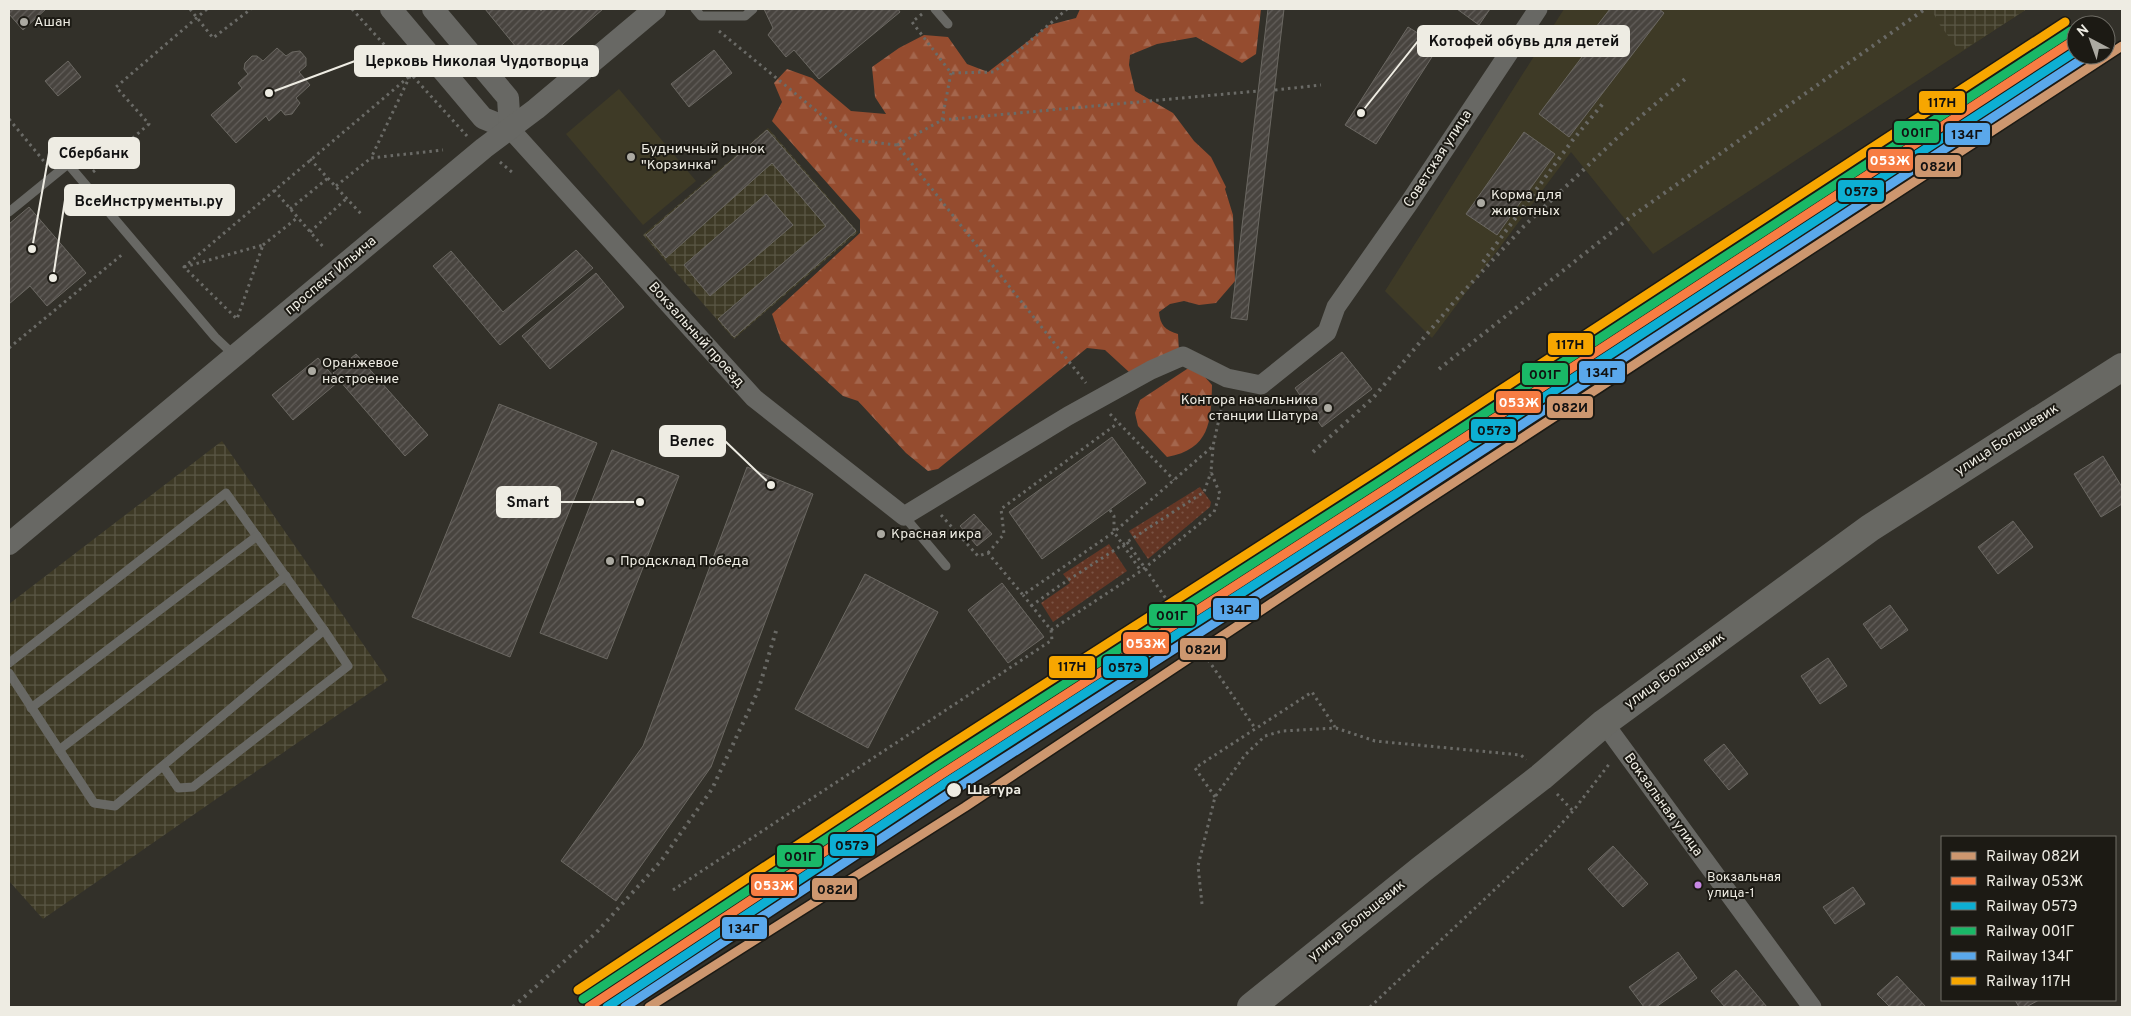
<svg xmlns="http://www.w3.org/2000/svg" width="2131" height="1016" font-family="Overpass,sans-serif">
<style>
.built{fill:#3e3a26}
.industrial{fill:url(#industrial-grid)}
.grass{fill:url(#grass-dots)}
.forest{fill:url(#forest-firs)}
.building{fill:url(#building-hatch);stroke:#6b6862}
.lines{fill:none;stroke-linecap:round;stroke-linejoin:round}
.path{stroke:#6b6b67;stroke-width:3;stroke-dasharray:2.5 4;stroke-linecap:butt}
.service{stroke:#686864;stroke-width:9}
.minor{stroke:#686864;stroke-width:19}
.tertiary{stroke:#686864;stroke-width:22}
.primary{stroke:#686863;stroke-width:28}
.rail{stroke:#696965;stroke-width:4;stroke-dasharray:2.5 5;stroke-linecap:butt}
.rail-1-casing{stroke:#1c1a14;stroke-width:12}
.rail-2-casing{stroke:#1c1a14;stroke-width:12}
.rail-3-casing{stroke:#1c1a14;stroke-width:12}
.rail-4-casing{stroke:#1c1a14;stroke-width:12}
.rail-5-casing{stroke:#1c1a14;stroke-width:12}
.rail-6-casing{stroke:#1c1a14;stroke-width:12}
.rail-1{stroke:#cd976f;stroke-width:9}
.rail-2{stroke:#f77d43;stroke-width:9}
.rail-3{stroke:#0dafd3;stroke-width:9}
.rail-4{stroke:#1ab867;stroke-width:9}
.rail-5{stroke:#5aa8eb;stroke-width:9}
.rail-6{stroke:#f7a600;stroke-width:9}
.poi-dot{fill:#acaaa2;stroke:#1c1a14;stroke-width:2}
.stop-dot{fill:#eeece3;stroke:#1c1a14;stroke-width:2}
.bus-dot{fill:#c787e3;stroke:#1c1a14;stroke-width:2}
.labels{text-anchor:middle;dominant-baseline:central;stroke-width:4;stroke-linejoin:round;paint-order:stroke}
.bus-label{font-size:13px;fill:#eeece3;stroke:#1c1a14;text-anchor:start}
.poi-label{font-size:14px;fill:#eeece3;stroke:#1c1a14;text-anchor:start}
.street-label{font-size:14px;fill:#eeece3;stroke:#1c1a14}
.stop-label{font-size:14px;font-weight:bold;fill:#eeece3;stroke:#1c1a14;text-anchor:start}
.leader{fill:none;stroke:#eeece3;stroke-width:2}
.callout-dot{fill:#eeece3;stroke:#1c1a14;stroke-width:2}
.callout{fill:#eeece3;stroke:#eeece3;stroke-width:2}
.callout-label{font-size:15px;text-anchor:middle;font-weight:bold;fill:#111}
.line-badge{stroke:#1c1a14;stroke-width:2}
.badge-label{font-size:14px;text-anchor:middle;font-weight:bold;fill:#fff}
.pale-badge-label{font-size:14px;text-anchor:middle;font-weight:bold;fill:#111}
</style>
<defs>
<pattern id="industrial-grid" width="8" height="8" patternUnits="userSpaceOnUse" patternTransform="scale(1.25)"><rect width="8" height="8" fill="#3e3a26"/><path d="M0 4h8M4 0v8" fill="none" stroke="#5a5745"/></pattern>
<pattern id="grass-dots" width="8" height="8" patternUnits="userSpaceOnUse" patternTransform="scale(1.25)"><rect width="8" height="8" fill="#643625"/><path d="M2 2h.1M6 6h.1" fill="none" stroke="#7a5344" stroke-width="1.8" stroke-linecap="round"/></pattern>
<pattern id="forest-firs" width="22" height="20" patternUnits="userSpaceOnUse" patternTransform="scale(1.25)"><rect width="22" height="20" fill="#954c2f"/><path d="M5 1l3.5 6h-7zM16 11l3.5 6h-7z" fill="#a4664d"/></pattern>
<pattern id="building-hatch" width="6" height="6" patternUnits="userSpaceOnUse" patternTransform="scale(1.25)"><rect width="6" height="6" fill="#48443f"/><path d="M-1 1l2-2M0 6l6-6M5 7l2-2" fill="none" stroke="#635f5b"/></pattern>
</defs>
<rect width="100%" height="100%" fill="#323029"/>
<g class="built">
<path d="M1564,9H2027L1653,254L1571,152L1432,338L1385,291Z"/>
<path d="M619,89L696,181L643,225L566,134Z"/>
</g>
<g class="industrial">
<path d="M1931,9H2027L1960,52L1940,25Z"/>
<path d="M768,128L858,232L734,339L643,235Z"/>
<path d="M222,441L388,680L43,919L9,881V604Z"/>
</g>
<g class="grass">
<path d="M1200,487L1211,502L1210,507L1148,559L1129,531Z"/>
<path d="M1109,544L1127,571L1053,622L1041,603L1070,583L1063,574Z"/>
</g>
<g class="forest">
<path d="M1080,9H1261L1256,54L1242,63L1196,37L1157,44L1130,55L1129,65L1135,91L1173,113L1194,141L1211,157L1226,187L1225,189L1233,215L1235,281L1216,303L1199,305L1184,301L1170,304L1159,312C1160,325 1165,330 1178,334L1179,351L1129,372L1105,350L1087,348L938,469L928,471L906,453L858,401L843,396L781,340L772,314L860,233V220L772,121L782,102L774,83L787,69L812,78L851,111L886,114L875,97L872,67L899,48L924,35L948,37L967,64L988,72L1049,25L1076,18Z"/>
<path d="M1197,368L1212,385C1211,422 1210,449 1167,457L1138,426L1135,413L1140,400L1187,369Z"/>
</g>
<g class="building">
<path d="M9,9H46L23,30L9,14Z"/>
<path d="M485,9H539L541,11L543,9H603L548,57L521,53Z"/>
<path d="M764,9H898L900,12L819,79L794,50L786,57L768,35L773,28Z"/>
<path d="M1268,9H1284L1247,320L1231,318Z"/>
<path d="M1457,9H1490L1479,25Z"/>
<path d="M1610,9H1659L1664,13L1569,137L1539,114L1585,53L1579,49Z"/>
<path d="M1408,27L1439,46L1376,144L1345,125Z"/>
<path d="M277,48L286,56L292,52L300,51L306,58V66L299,72L310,85L296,98L300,103L292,114L285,115L281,110L269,121L266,116L236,143L211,115L242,88L238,83L248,74L244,69L245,63L252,56H257L263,61Z"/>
<path d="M714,50L732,73L689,107L671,84Z"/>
<path d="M68,61L81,77L58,96L45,81Z"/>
<path d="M767,130L856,231L734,337L718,319L826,226L772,163L666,258L646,235Z"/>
<path d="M1524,132L1555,154L1497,235L1466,214Z"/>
<path d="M766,194L793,225L710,296L684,265Z"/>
<path d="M29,207L86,273L47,306L30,286L9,304V224Z"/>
<path d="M576,250L593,268L500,345L433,266L451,251L503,312Z"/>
<path d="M596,273L624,307L550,369L522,336Z"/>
<path d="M1342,352L1372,389L1322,427L1295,388Z"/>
<path d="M356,354L428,435L405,456L333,373Z"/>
<path d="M318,358L338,382L293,420L272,395Z"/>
<path d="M499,404L597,443L510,657L412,617Z"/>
<path d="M1112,437L1146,483L1042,559L1009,512Z"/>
<path d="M612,450L679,476L607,659L540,633Z"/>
<path d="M2103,456L2122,487V504L2101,517L2074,474Z"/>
<path d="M747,467L813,494L711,767L616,901L561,861L643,746Z"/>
<path d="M974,514L992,534L977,546L960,526Z"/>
<path d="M2013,521L2033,547L1998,574L1978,547Z"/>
<path d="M865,574L938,612L868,748L795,709Z"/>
<path d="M1002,583L1044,637L1008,663L968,610Z"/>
<path d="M1890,605L1908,630L1881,649L1863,624Z"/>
<path d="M1828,658L1847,686L1820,704L1801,676Z"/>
<path d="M1724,744L1748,774L1729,790L1704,760Z"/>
<path d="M1613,846L1648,884L1623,907L1588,869Z"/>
<path d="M1853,887L1865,904L1835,924L1823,907Z"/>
<path d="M1678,952L1697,978L1656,1007H1644L1629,987Z"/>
<path d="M1736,970L1767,1007H1725L1711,991Z"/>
<path d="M1897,976L1926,1007H1890L1877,994Z"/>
<path d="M2015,1000H2039L2026,1007H2019Z"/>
</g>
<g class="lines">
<g class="path">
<path d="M190,9L213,38L251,9"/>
<path d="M352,9L467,136"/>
<path d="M922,14L912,22L951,73L994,72L1067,9"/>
<path d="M719,31L852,140L897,145L1086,383"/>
<path d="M410,76L371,158L443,150"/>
<path d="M1275,90L1321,85"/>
<path d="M9,119L47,165"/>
<path d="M942,120L951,73"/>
<path d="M897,145L942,120L1258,91"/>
<path d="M310,159L363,216"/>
<path d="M500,162L513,173"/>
<path d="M93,172L149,124L116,87L207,9"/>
<path d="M336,186L371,158"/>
<path d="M274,190L325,249"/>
<path d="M290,209L328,178"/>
<path d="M310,232L347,198"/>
<path d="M263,245L297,218"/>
<path d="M184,267L263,245L237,319L184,267L411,75"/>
<path d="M9,348L124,253"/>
<path d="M1110,414L1174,480"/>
<path d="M1110,510L1114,516V532L1141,571"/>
<path d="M941,515L978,556L988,553L1023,595L1114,532L1213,446L1224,397"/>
<path d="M1127,542L1255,728"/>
<path d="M988,553L1004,534L1001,509L1118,423"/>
<path d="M1031,606L1059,586L1204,492L1211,472"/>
<path d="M1051,630L1141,571L1214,512L1220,494L1211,472L1213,447"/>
<path d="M1112,689L1191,634"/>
<path d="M1557,794L1573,811"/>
<path d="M1215,797L1195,768L1312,692L1335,727"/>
<path d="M673,890L1052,640L1051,630L1023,595"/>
<path d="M1202,904L1198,866L1215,797L1245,755L1265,736L1282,731L1336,728L1375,741L1521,755L1526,760"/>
<path d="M1370,1007L1543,844L1573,811L1610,763"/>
</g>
<g class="service">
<path d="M695,9L701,16H745L753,9"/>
<path d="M935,9L948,24"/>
<path d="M9,212L68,164L215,337L235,356"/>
<path d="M904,516L946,566"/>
<path d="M9,663L226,493L324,630L115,806L94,803L9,673"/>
<path d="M31,708L257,536"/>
<path d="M59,750L286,576"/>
<path d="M163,766L178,788L193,787L348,666L324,630"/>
</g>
<g class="minor">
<path d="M510,129L754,398L904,516L1068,416L1151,370L1183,356L1227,378L1261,385L1327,332L1336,307L1409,203L1538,9"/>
<path d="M1604,723L1812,1007"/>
</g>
<g class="tertiary">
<path d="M391,9L483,118L510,129"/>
<path d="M433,9L508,98L510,129"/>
<path d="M9,544L484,148L536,109L655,9"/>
</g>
<path class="primary" d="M1251,1007L1422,869L1541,777L1604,723L1870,528L2122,367"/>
<g class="rail">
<path d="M1483,262L1572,141L1605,101"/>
<path d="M1439,369L1632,216L1925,9"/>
<path d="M1313,452L1373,398L1454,302L1524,226L1633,123L1685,79"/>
<path d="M513,1007L596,933L661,861L712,789L758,691L776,631"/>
</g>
<g class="rail-1-casing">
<path id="rail-1" d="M649,1007L965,807L1418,506L2122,46"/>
</g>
<g class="rail-2-casing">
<path id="rail-2" d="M589,1007L942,774L1389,487L2076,39"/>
</g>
<g class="rail-3-casing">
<path id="rail-3" d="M607,1007L947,782L1394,495L2076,51"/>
</g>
<g class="rail-4-casing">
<path id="rail-4" d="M583,999L937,766L1384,479L2071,31"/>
</g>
<g class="rail-5-casing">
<path id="rail-5" d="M625,1007L953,791L1400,504L2087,56"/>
</g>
<g class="rail-6-casing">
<path id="rail-6" d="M578,990L931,757L1378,470L2065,22"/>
</g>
<use href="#rail-1" class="rail-1"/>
<use href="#rail-2" class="rail-2"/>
<use href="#rail-3" class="rail-3"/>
<use href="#rail-4" class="rail-4"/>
<use href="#rail-5" class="rail-5"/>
<use href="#rail-6" class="rail-6"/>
</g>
<g class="poi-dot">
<circle cx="24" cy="22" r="5"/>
<circle cx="631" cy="157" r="5"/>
<circle cx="1481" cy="203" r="5"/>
<circle cx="312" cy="371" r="5"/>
<circle cx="1328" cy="408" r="5"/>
<circle cx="881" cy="534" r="5"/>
<circle cx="610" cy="561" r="5"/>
</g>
<circle class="stop-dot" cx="954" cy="790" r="8"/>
<circle class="bus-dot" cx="1698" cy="885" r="4.5"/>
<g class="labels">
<g class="bus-label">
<text x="1707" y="878">Вокзальная<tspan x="1707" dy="16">улица-1</tspan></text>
</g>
<g class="poi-label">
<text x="34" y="22">Ашан</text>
<text x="641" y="149">Будничный рынок<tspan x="641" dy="16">"Корзинка"</tspan></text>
<text x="1491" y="195">Корма для<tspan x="1491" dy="16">животных</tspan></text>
<text x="322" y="363">Оранжевое<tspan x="322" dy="16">настроение</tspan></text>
<text x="1318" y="400" text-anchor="end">Контора начальника<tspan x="1318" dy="16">станции Шатура</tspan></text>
<text x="891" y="534">Красная икра</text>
<text x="620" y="561">Продсклад Победа</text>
</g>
<g class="street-label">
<text transform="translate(1438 159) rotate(-57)">Советская улица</text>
<text transform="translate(331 276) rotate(-40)">проспект Ильича</text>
<text transform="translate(696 335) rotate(48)">Вокзальный проезд</text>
<text transform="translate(2007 440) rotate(-33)">улица Большевик</text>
<text transform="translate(1675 671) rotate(-36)">улица Большевик</text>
<text transform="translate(1663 805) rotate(54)">Вокзальная улица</text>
<text transform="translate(1357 921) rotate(-39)">улица Большевик</text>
</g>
<g class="stop-label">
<text x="967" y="790">Шатура</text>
</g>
</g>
<path class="leader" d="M1361 113L1418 41M269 93L355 61M32 249L49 153M53 278L65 200M771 485L725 441M640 502L560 502"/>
<g class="callout-dot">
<circle cx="1361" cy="113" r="5"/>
<circle cx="269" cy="93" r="5"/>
<circle cx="32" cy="249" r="5"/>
<circle cx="53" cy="278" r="5"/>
<circle cx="771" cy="485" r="5"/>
<circle cx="640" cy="502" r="5"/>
</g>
<g class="callout">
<rect x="1418" y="26" width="211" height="30" rx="5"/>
<rect x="355" y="46" width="243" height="30" rx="5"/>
<rect x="49" y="138" width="90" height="30" rx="5"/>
<rect x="65" y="185" width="169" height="30" rx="5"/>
<rect x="660" y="426" width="65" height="30" rx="5"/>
<rect x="497" y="487" width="63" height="30" rx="5"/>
</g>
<g class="callout-label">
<text x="1524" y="46">Котофей обувь для детей</text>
<text x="477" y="66">Церковь Николая Чудотворца</text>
<text x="94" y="158">Сбербанк</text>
<text x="149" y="206">ВсеИнструменты.ру</text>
<text x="692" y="446">Велес</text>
<text x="528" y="507">Smart</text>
</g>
<g class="line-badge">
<rect x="1918" y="90" width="48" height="24" rx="5" fill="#f7a600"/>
<rect x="1893" y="120" width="47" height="24" rx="5" fill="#1ab867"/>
<rect x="1944" y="122" width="47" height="24" rx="5" fill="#5aa8eb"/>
<rect x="1867" y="148" width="47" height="24" rx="5" fill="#f77d43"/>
<rect x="1914" y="154" width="48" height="24" rx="5" fill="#cd976f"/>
<rect x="1837" y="179" width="48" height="24" rx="5" fill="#0dafd3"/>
<rect x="1547" y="332" width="47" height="24" rx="5" fill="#f7a600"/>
<rect x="1578" y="360" width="48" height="24" rx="5" fill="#5aa8eb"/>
<rect x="1521" y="362" width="48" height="24" rx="5" fill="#1ab867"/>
<rect x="1495" y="390" width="47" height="24" rx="5" fill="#f77d43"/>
<rect x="1546" y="395" width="48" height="24" rx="5" fill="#cd976f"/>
<rect x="1470" y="418" width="47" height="24" rx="5" fill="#0dafd3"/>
<rect x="1212" y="597" width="48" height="24" rx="5" fill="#5aa8eb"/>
<rect x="1148" y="603" width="48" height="24" rx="5" fill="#1ab867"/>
<rect x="1122" y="631" width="48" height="24" rx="5" fill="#f77d43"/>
<rect x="1179" y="637" width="48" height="24" rx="5" fill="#cd976f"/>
<rect x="1048" y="655" width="48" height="24" rx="5" fill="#f7a600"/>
<rect x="1102" y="655" width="47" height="24" rx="5" fill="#0dafd3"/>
<rect x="829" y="833" width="47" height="24" rx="5" fill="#0dafd3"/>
<rect x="776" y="844" width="47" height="24" rx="5" fill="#1ab867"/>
<rect x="750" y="873" width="48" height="24" rx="5" fill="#f77d43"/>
<rect x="811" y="877" width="47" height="24" rx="5" fill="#cd976f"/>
<rect x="721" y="916" width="47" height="24" rx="5" fill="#5aa8eb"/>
</g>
<g class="badge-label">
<text x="1890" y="165">053Ж</text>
<text x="1519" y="407">053Ж</text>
<text x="1146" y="648">053Ж</text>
<text x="774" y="890">053Ж</text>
</g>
<g class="pale-badge-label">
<text x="1942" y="107">117Н</text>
<text x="1917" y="137">001Г</text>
<text x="1967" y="139">134Г</text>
<text x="1938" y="171">082И</text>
<text x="1861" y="196">057Э</text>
<text x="1570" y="349">117Н</text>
<text x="1602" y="377">134Г</text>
<text x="1545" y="379">001Г</text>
<text x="1570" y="412">082И</text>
<text x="1494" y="435">057Э</text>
<text x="1236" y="614">134Г</text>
<text x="1172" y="620">001Г</text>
<text x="1203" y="654">082И</text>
<text x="1072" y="671">117Н</text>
<text x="1125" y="672">057Э</text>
<text x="852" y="850">057Э</text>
<text x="800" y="861">001Г</text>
<text x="835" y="894">082И</text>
<text x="744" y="933">134Г</text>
</g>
<rect width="2131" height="1016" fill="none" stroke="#eeece3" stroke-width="20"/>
<rect x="1941" y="836" width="175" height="165" fill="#1c1a14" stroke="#706e67"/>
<rect x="1951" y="852" width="25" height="8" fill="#cd976f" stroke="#706e67"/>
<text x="1986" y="861" font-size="15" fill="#eeece3">Railway 082И</text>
<rect x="1951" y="877" width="25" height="8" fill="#f77d43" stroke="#706e67"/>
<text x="1986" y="886" font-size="15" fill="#eeece3">Railway 053Ж</text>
<rect x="1951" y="902" width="25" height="8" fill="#0dafd3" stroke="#706e67"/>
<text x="1986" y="911" font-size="15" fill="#eeece3">Railway 057Э</text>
<rect x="1951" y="927" width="25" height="8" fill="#1ab867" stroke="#706e67"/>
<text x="1986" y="936" font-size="15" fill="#eeece3">Railway 001Г</text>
<rect x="1951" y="952" width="25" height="8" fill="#5aa8eb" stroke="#706e67"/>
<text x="1986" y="961" font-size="15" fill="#eeece3">Railway 134Г</text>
<rect x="1951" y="977" width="25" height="8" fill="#f7a600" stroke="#706e67"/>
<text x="1986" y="986" font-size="15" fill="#eeece3">Railway 117Н</text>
<g transform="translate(2091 40) rotate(319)"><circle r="24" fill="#1c1a14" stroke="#706e67"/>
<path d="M0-4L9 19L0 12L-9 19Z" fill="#acaaa2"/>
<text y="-8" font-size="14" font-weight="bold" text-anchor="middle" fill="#eeece3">N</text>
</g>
</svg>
